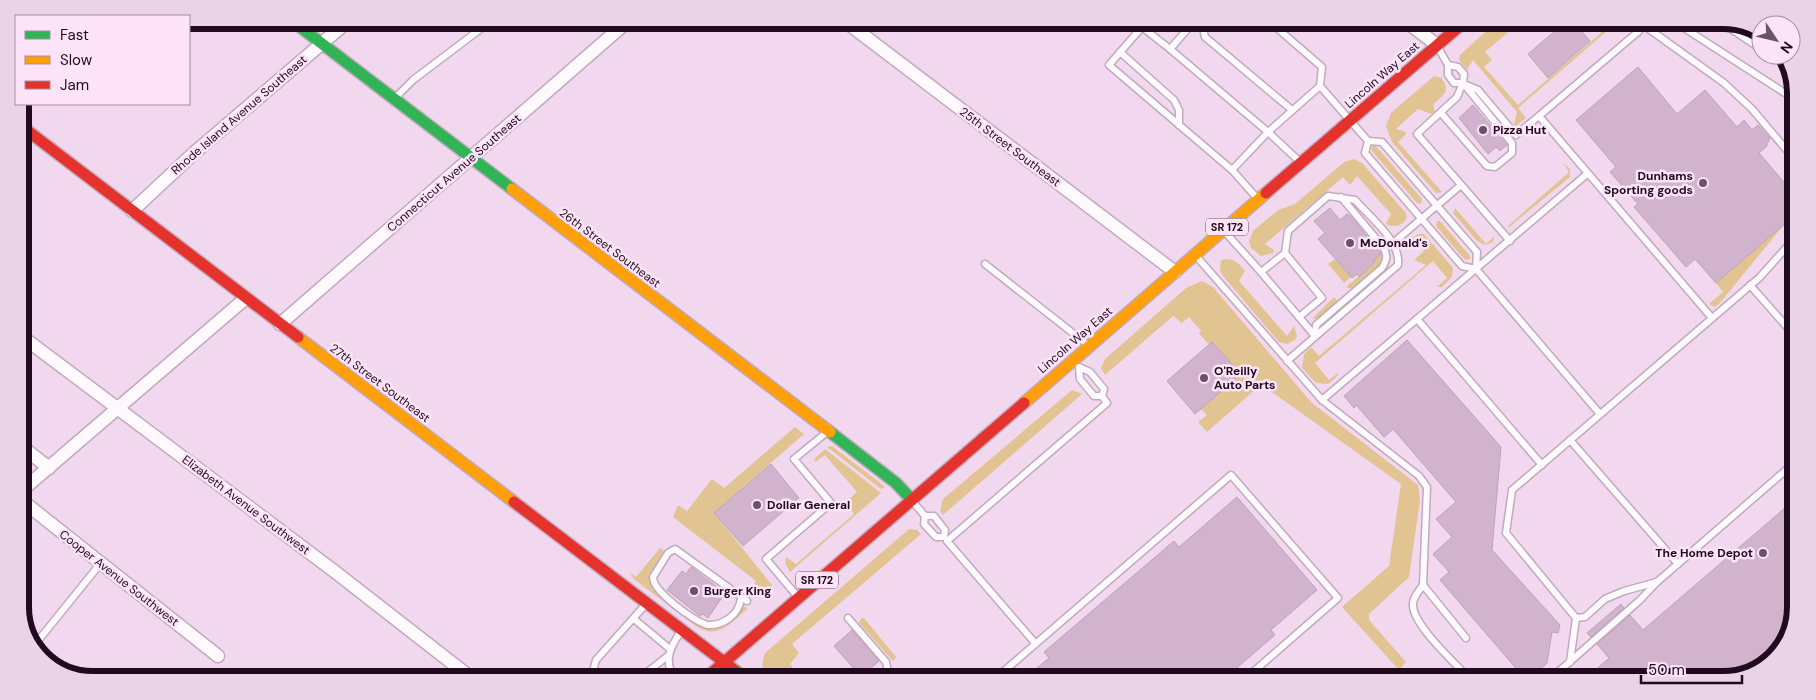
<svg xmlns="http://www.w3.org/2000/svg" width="1816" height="700" font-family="'DM Sans',sans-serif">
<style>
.green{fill:#e2c392}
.building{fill:#d2b3ce;stroke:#baa4b8}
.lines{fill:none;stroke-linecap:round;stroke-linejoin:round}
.lane-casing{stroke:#c0aabe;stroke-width:9}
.street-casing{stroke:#c0aabe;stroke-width:15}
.fast-casing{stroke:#c0aabe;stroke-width:14}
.slow-casing{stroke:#c0aabe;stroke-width:14}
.jam-casing{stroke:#c0aabe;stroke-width:14}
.lane{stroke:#fdf9fc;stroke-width:6}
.street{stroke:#fdf9fc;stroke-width:12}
.fast{stroke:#30b455;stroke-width:11}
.slow{stroke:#ff9f0a;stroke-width:11}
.jam{stroke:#e5322d;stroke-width:11}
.poi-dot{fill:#6a5367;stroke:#fce3f8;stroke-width:2}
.labels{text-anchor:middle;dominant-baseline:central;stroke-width:5;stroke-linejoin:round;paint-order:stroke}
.shield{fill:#fce3f8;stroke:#624c5f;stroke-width:1}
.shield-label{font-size:11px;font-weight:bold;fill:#200b1e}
.street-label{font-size:12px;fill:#200b1e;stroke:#fce3f8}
.poi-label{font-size:12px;font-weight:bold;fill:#200b1e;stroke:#fce3f8;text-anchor:start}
.rim{fill:none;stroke:#200b1e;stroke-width:6}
</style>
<rect width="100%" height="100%" fill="#f2d8ee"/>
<g class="green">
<path d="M1495,23H1508L1512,29L1485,52L1492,60L1484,67L1518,105L1601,33L1594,24H1615L1518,108L1526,118L1516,126L1514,125L1517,112L1473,60L1467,70L1459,60L1460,55Z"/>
<path d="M1434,76L1441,78C1452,90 1442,96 1433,105L1435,112L1431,114L1418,109L1396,129L1406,132V134L1398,142L1442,192L1436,193L1392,142L1386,126L1391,113Z"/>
<path d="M1372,145H1375L1422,199L1421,204L1417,203L1371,150Z"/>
<path d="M1354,159L1362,163L1405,212L1407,217C1403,226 1396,227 1387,225L1386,223L1391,214L1357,176L1350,185L1343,177L1265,244L1274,250L1273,253L1261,256L1251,248L1249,241L1253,231L1278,210L1295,204L1344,162Z"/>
<path d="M1563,163L1570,169V177L1508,228V226L1569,172Z"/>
<path d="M1455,208L1486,244L1495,236L1493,242L1485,245L1477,241L1453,213Z"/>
<path d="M1437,221H1440L1470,256V259L1465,260L1436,226Z"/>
<path d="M1787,221L1719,304L1714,307L1709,304L1723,292L1716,283Z"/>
<path d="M1418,234H1424L1453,268L1452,277L1442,287H1437L1447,278L1433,261L1315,363L1329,380L1338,373V375L1328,384L1316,383L1302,368L1304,354L1311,347L1319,356L1426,265L1414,260L1424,251L1416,242L1408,248L1406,246L1411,239Z"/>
<path d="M1384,252L1382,263L1353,288H1347V286L1375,263L1374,260Z"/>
<path d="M1226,259C1236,259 1239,264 1245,271L1239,281L1287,336L1294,326L1297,336L1295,340L1287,344L1279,342L1223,276L1220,271L1221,260Z"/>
<path d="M1335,259L1351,277L1344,283L1328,264Z"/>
<path d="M1202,281L1213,287L1312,403L1418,485L1420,500L1409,577L1369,614V620L1406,662L1399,670L1342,607L1389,566L1401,484L1269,390L1257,388L1207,432L1198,422L1207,415L1201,409L1241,374L1212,342L1209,345L1199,333L1201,331L1189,317L1182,323L1173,316L1105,375L1101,368L1105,359L1186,288Z"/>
<path d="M1334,297L1338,302L1318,319H1312Z"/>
<path d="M1072,390L1082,394L943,515L940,511L943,499Z"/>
<path d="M795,427L804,434L714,513L772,585L760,598H751L749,591L756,581L673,517L678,505L687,511L712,479L724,488Z"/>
<path d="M832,446L883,485L885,487L881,489L827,447Z"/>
<path d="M825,449L881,493L790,572L785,563L786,557L796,564L854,514L846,502L857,492L825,455L817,461H814L815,458Z"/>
<path d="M909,529L917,530L921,534L792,644L799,653L790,664L801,678C783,678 754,682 765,653Z"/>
<path d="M660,548L664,551L650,574L652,589L704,629H714L725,626L743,606L748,608C732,622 718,641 696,626L634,579L629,572L636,577Z"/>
<path d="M861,618H864L896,657L893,661L859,623Z"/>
</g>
<g class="building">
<path d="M1563,24H1575L1590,41L1548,78L1528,54Z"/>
<path d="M1638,67L1677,114L1705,90L1737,127L1744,120L1752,130L1758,125L1770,138L1766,147L1759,153L1795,195V215L1716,283L1695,259L1686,267L1634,207L1638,204L1610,172L1616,167L1576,120Z"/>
<path d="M1473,105L1507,145L1500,151L1496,147L1488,154L1459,118Z"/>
<path d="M1330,208L1340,220L1347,214L1351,217L1380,252L1381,254L1374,260L1375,262L1359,277L1357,274L1352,278L1318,239L1325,233L1314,221Z"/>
<path d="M1407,340L1501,447L1492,550L1560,625L1558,633L1552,632L1547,663L1528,680H1526L1440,580L1449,572L1433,554L1452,537L1436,519L1456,502L1393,429L1384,437L1356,405L1354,408L1344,396Z"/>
<path d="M1212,342L1241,374L1195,414L1167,381Z"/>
<path d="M771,464L799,498L743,546L714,513Z"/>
<path d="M1237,497L1317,590L1271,630L1275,635L1224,679L1025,678L1049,658L1044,652L1174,541L1179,547Z"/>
<path d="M1793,501L1792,631L1767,665L1723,680H1596L1591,674L1609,658L1597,644L1630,615L1643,630Z"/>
<path d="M691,567L725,593L708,618L703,614L700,616L667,590L682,571L686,574Z"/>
<path d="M1621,604L1624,608L1591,637L1587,633Z"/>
<path d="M852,630L879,661L861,677L834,646Z"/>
</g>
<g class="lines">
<g class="lane-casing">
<g id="lane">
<path d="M1193,23L1170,49L1268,132L1299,161"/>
<path d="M1202,23L1205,37L1292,110"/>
<path d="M1271,23L1322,67L1320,86L1368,141L1382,142L1477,252L1476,269L1462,266L1365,153L1368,141"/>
<path d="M1640,24L1639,31L1539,116L1712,318"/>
<path d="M1642,24L1724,83L1752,109L1795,160"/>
<path d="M1678,24L1788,95L1796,97"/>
<path d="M1724,24L1761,49"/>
<path d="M1170,49L1142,27L1109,65L1232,170L1256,197"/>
<path d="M1439,49L1448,65V75L1454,83H1463L1464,74L1458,67L1448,65"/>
<path d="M1120,52L1174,100L1179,110V125"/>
<path d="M1463,83L1457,97L1417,134L1510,241"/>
<path d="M1464,84L1478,90L1516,135L1539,116"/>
<path d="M395,98L413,80L491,21"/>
<path d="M1441,113L1487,166L1495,167L1512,153V143L1463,83"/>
<path d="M1232,170L1268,132L1320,86"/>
<path d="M1225,232L1261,272"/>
<path d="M1393,243L1461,185"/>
<path d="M1285,253L1322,298L1299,317"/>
<path d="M1197,257L1322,400L1419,476L1427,487L1423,585L1466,638"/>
<path d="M985,264L1088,345"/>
<path d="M1476,269L1600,414"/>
<path d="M1750,285L1794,335"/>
<path d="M1417,319L1542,465"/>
<path d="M1315,336L1316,325L1382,268C1387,260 1388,255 1383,247L1341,197"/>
<path d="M1287,361L1398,265C1401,241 1370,217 1355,200L1328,196L1288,231L1285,253L1261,272L1315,336"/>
<path d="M1322,400L1587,174"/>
<path d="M1570,440L1678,564"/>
<path d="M913,502L925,516H934L945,530L944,537H936L924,524L925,516"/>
<path d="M1423,585C1419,591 1412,598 1413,606C1414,626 1456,664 1470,679"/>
<path d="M797,596L766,559L831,503L794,459L827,432"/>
<path d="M741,598C739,615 723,626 707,625C693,620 653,592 653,577L668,553L675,549L747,601"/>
<path d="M848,618L886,662L888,672L882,678"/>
<path d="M1576,618L1585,617L1605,599L1624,591L1657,582L1793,464"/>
<path d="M634,619L670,649"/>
<path d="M1035,643L947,541L1107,403L1102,396H1094L1080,379L1079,367L1090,372L1104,389L1102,396"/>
<path d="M33,647L100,564"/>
<path d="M1570,662L1576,618L1506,533L1512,490L1759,278L1795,238"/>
<path d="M598,677L594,667L596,660L646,604"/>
<path d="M641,677L669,655"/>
<path d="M674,677C663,660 671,646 681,631"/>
<path d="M996,678L1231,475L1338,598L1245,679"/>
<path d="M1549,680L1640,600L1657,582"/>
</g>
</g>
<g class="street-casing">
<g id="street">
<path d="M846,22L1175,272"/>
<path d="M1408,23L1437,45"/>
<path d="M132,211L194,153L348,21"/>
<path d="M280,324L628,21"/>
<path d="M20,335L334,571L470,677"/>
<path d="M20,445L49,468"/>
<path d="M20,492L246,298"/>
<path d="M20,499L218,656"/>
</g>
</g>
<g class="fast-casing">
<g id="fast">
<path d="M291,20L512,189"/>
<path d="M830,432L896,483L911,499"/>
</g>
</g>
<g class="slow-casing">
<g id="slow">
<path d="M512,189L830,432"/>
<path d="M298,337L514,502"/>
<path d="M1024,403L1266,193"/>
</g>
</g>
<g class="jam-casing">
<g id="jam">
<path d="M20,125L298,337"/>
<path d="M1266,193L1463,23"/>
<path d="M514,502L745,678"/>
<path d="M706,678L1024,403"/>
</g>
</g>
<use href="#lane" class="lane"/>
<use href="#street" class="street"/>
<use href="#fast" class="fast"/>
<use href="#slow" class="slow"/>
<use href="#jam" class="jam"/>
</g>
<g class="poi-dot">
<circle cx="1483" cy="130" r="5"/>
<circle cx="1703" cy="183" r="5"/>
<circle cx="1350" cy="243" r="5"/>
<circle cx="1204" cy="378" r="5"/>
<circle cx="757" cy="505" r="5"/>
<circle cx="1763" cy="553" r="5"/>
<circle cx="694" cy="591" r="5"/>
</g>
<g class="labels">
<g class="shield">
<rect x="1206" y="218.5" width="42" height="17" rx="4"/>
<rect x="796" y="571.5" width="42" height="17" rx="4"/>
</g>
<g class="shield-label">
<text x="1227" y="227">SR 172</text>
<text x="817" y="580">SR 172</text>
</g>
<g class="street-label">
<text transform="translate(1382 75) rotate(-41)">Lincoln Way East</text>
<text transform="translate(239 115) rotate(-41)">Rhode Island Avenue Southeast</text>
<text transform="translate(1010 147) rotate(37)">25th Street Southeast</text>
<text transform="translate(454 173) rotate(-41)">Connecticut Avenue Southeast</text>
<text transform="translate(610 248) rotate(37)">26th Street Southeast</text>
<text transform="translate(1075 340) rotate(-41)">Lincoln Way East</text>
<text transform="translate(380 383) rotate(37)">27th Street Southeast</text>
<text transform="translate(246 505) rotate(37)">Elizabeth Avenue Southwest</text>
<text transform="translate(119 578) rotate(38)">Cooper Avenue Southwest</text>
</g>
<g class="poi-label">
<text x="1493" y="130">Pizza Hut</text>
<text x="1693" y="176" text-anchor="end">Dunhams<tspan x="1693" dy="14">Sporting goods</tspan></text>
<text x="1360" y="243">McDonald's</text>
<text x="1214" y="371">O'Reilly<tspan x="1214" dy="14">Auto Parts</tspan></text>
<text x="767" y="505">Dollar General</text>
<text x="1753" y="553" text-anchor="end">The Home Depot</text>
<text x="704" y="591">Burger King</text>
</g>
</g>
<path d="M0 0H1816V700H0ZM93 29H1723A64 64 0 0 1 1787 93V607A64 64 0 0 1 1723 671H93A64 64 0 0 1 29 607V93A64 64 0 0 1 93 29Z" fill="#ead2e7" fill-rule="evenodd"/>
<path class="rim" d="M93 29H1723A64 64 0 0 1 1787 93V607A64 64 0 0 1 1723 671H93A64 64 0 0 1 29 607V93A64 64 0 0 1 93 29Z"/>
<rect x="15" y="15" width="175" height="90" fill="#fce3f8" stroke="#a48da1"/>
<rect x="25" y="31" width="25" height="8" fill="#30b455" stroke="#a48da1"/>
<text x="60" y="40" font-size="15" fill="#200b1e">Fast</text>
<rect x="25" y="56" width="25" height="8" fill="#ff9f0a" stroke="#a48da1"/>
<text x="60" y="65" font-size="15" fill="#200b1e">Slow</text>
<rect x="25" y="81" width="25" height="8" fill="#e5322d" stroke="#a48da1"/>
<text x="60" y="90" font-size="15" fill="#200b1e">Jam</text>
<g transform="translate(1776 40) rotate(125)"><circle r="24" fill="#fce3f8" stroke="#a48da1"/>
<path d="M0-4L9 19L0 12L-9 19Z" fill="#6a5367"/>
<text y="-8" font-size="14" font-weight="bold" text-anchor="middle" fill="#200b1e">N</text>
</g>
<path d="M1641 675v8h101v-8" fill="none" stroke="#200b1e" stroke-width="2.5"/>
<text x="1648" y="675" font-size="15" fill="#200b1e" stroke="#fce3f8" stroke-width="4" paint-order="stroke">50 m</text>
</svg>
